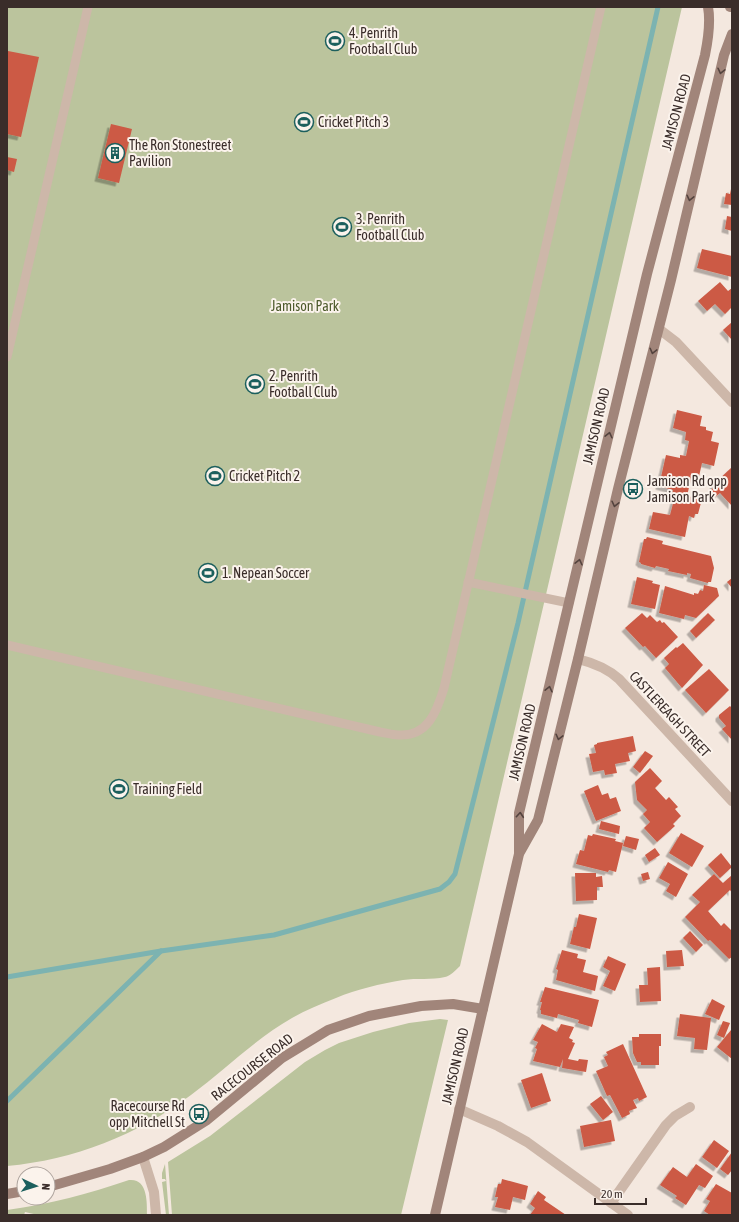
<svg xmlns="http://www.w3.org/2000/svg" width="739" height="1222" font-family="'Asap Condensed',sans-serif">
<style>
.green{fill:#bbc49d}
.lines{fill:none;stroke-linecap:round;stroke-linejoin:round}
.stream{stroke:#7cb3b1;stroke-width:5}
.building{fill:#cc5a45;filter:url(#shadow)}
.lane{stroke:#cdb7a9;stroke-width:9}
.street{stroke:#cdb7a9;stroke-width:10}
.secondary{stroke:#a1857a;stroke-width:10}
.oneway{stroke:#54433e}
.labels{text-anchor:middle;dominant-baseline:central;stroke-width:4;stroke-linejoin:round;paint-order:stroke}
.poi-label{font-size:14px;fill:#3a2d2a;stroke:#fbf3ec;text-anchor:start}
.street-label{font-size:14px;fill:#3a2d2a;stroke:#fbf3ec}
.park-label{font-size:14px;fill:#4d5a2c;stroke:#fbf3ec}
</style>
<defs>
<filter id="shadow"><feDropShadow dx="-3.5" dy="3.5" stdDeviation="0" flood-color="#0004"/></filter>
</defs>
<rect width="100%" height="100%" fill="#f4e8df"/>
<g class="green">
<path d="M7,7H682L460,966C456,970 450,976 445,977C432,980 416,978 403,980C380,984 357,989 336,998C321,1004 306,1010 292,1018C255,1039 225,1070 191,1095C137,1135 74,1160 7,1166Z"/>
<path d="M440,1019L448,1020L401,1215H172L168,1162L210,1136L305,1062L325,1050L339,1043L373,1032L409,1023Z"/>
<path d="M165,1164L169,1215H166L162,1182L166,1181L165,1179H162V1173Z"/>
<path d="M129,1180C148,1178 147,1203 147,1215H38L25,1212L24,1215H7V1210C51,1204 88,1194 129,1180Z"/>
</g>
<g class="lines">
<g class="stream">
<path d="M7,977L161,951L274,935L440,889L449,882L455,874L518,623L658,7"/>
<path d="M7,1101L161,951"/>
</g>
</g>
<g class="building">
<path d="M8,51L39,57L21,137L7,134V56Z"/>
<path d="M111,124L132,129L119,183L98,178Z"/>
<path d="M7,157L17,159L14,172L7,170Z"/>
<path d="M731,189H732V205L724,204L726,193L730,194Z"/>
<path d="M727,216L732,217V231L725,229Z"/>
<path d="M702,249L732,256V277L697,268Z"/>
<path d="M720,282L728,291L732,288V307L725,314L715,304L707,311L698,301Z"/>
<path d="M732,322V340L723,330Z"/>
<path d="M677,410L702,416L700,426L706,427V430L713,432L711,441L719,443L714,466L702,463L698,481L691,479L687,496L702,499L698,514H695L694,518L689,516L685,537L649,529L653,512L670,515L675,496L672,495L673,490L659,486L666,455L680,458V455L686,456L689,441L685,440L686,432L673,428Z"/>
<path d="M732,467V506L720,493L715,497L710,491L714,487L713,485Z"/>
<path d="M647,537L663,541L662,544L711,556L714,568L711,582H708V583L690,578L691,574L687,573V575L668,571L669,569L656,566L655,568L641,564V563L639,562L644,539H646Z"/>
<path d="M637,577L653,581L652,583L660,585L655,609L631,604Z"/>
<path d="M732,578V588L727,582Z"/>
<path d="M704,585L717,588L719,596L696,618L685,615L684,619L659,613L665,586L694,595V593L698,594L700,590L703,591Z"/>
<path d="M642,613L647,618L650,615L657,622L660,620L662,623L664,622L678,637L656,658L645,646L643,647L625,628Z"/>
<path d="M708,613L715,620L696,638L690,631Z"/>
<path d="M683,643L703,665L682,688L665,668L669,664L664,658L676,647L677,648Z"/>
<path d="M709,669L729,690L706,713L685,690Z"/>
<path d="M730,706L732,708V740L722,729L726,726L719,718V715Z"/>
<path d="M633,736L636,751L628,753L630,761L615,764L617,773L605,775L604,770L593,772L589,754L596,753L594,745L597,744V743Z"/>
<path d="M645,751L653,756L640,773L633,767Z"/>
<path d="M650,768L662,781L655,788L666,800L669,797L678,807L675,809L681,816L673,824L675,826L657,842L644,828L650,822L643,814L647,810L637,800L635,782Z"/>
<path d="M598,785L602,795L608,793L610,799L616,797L621,811L596,821L584,791Z"/>
<path d="M601,821L620,826L619,834L599,829Z"/>
<path d="M681,833L704,846L692,867L669,853Z"/>
<path d="M593,834L616,839L615,841L623,843L616,872L609,870L608,872L576,864L580,850L584,851L588,835L592,836Z"/>
<path d="M626,836L639,839L636,850L623,846Z"/>
<path d="M655,848L660,855L649,862L645,855Z"/>
<path d="M721,853L732,867L720,878L708,865Z"/>
<path d="M668,862L688,874L676,897L666,891L670,884L659,878Z"/>
<path d="M648,872L650,879L643,881L641,874Z"/>
<path d="M575,873H596V877L602,876L603,887H597V900L576,901Z"/>
<path d="M714,874L723,883L732,875V893L730,890L708,911L721,926L724,923L732,931V957L729,959L710,940L708,941L685,917L700,902L692,895Z"/>
<path d="M579,914L597,918L590,949L570,944L574,927H576Z"/>
<path d="M690,931L703,945L696,952L683,938Z"/>
<path d="M562,950L578,954L577,958L586,960L583,972L598,976L595,991L556,980L558,970L556,969Z"/>
<path d="M682,950L684,966L667,967L666,951Z"/>
<path d="M608,956L626,964L615,991L603,986L610,971L603,967Z"/>
<path d="M660,967L661,1001L640,1002L639,985H648L647,968Z"/>
<path d="M545,987L599,1000L592,1027L578,1023L579,1020L558,1014L557,1018L541,1014V1010H540L542,1002H540Z"/>
<path d="M712,999L725,1006L719,1020L705,1014Z"/>
<path d="M680,1014L711,1018L707,1050L694,1049L695,1038L677,1036Z"/>
<path d="M723,1021L730,1023L724,1038L717,1035Z"/>
<path d="M542,1024L557,1032L561,1024L574,1027L569,1038L573,1040L572,1042L575,1043L568,1059L578,1061L579,1059L588,1060L586,1072L562,1068L563,1059L560,1067L533,1061L537,1049L535,1048L538,1042L533,1040Z"/>
<path d="M731,1030L732,1032V1059L717,1047Z"/>
<path d="M639,1034H661V1046H659V1065H641V1062H637L633,1053L632,1037H639Z"/>
<path d="M623,1044L647,1097L639,1101L638,1098L633,1100L637,1108L629,1111L630,1114L622,1118L610,1095L607,1096L596,1071L608,1066L604,1057L608,1055L606,1052Z"/>
<path d="M542,1073L551,1101L531,1108L521,1080Z"/>
<path d="M601,1096L613,1112L603,1120L590,1104Z"/>
<path d="M611,1120L615,1141L584,1147L580,1126Z"/>
<path d="M714,1140L729,1151L717,1168L702,1157Z"/>
<path d="M732,1152V1170L728,1175L720,1169Z"/>
<path d="M696,1164L713,1176L705,1188L699,1185L686,1205L675,1198L677,1196L660,1185L673,1167L687,1177Z"/>
<path d="M502,1179L528,1186L525,1200L513,1197L510,1210L495,1207L498,1197H495L498,1184H501Z"/>
<path d="M716,1184L732,1193V1215H710L704,1211L710,1201L706,1199Z"/>
<path d="M538,1191L546,1197L544,1200L566,1215H530L535,1208L530,1204Z"/>
</g>
<g class="lines">
<g class="lane">
<path d="M7,357L88,7"/>
<path d="M468,582L569,603"/>
<path d="M7,645L380,732C386,733 392,735 398,735C428,737 437,711 444,688L601,7"/>
</g>
<g class="street">
<path d="M659,329L676,342L732,402"/>
<path d="M578,659C594,663 607,668 619,679L732,801"/>
<path d="M459,1109L498,1126L527,1142L628,1215"/>
<path d="M143,1157L154,1192L156,1215"/>
<path d="M611,1203L666,1125L675,1116L690,1107"/>
</g>
<g class="secondary">
<path d="M730,7H731"/>
<path d="M520,852L538,820L578,659L618,489L671,280L724,55L732,34"/>
<path d="M48,1187L110,1169L143,1157L164,1147L207,1120L282,1058L328,1030L369,1016L421,1006L453,1004L483,1009"/>
<path d="M7,1194L24,1191"/>
<path d="M435,1215L519,854V813L647,274L705,55C708,40 711,23 708,7"/>
</g>
</g>
<defs><path id="oneway-chevron" d="M-2-3.5L2.5 0L-2 3.5" fill="none" stroke-width="1.6" stroke-linecap="round" stroke-linejoin="round"/></defs>
<g class="oneway">
<use href="#oneway-chevron" transform="translate(721 71) rotate(103)"/>
<use href="#oneway-chevron" transform="translate(690 198) rotate(103)"/>
<use href="#oneway-chevron" transform="translate(653 351) rotate(104)"/>
<use href="#oneway-chevron" transform="translate(609 435) rotate(-77)"/>
<use href="#oneway-chevron" transform="translate(615 504) rotate(103)"/>
<use href="#oneway-chevron" transform="translate(579 562) rotate(-77)"/>
<use href="#oneway-chevron" transform="translate(549 689) rotate(-77)"/>
<use href="#oneway-chevron" transform="translate(559 737) rotate(104)"/>
<use href="#oneway-chevron" transform="translate(520 815) rotate(-85)"/>
</g>
<defs>
<g id="stadium-ring" transform="scale(1)"><circle r="9.5" fill="#fbf3ec" stroke="#1c5f5d" stroke-width="1.5"/><path d="M0-5a6.5 5 0 1 0 0 10a6.5 5 0 1 0 0-10ZM-3.5-1.8h7v3.6h-7Z" fill="#1c5f5d"/></g>
<g id="building-ring" transform="scale(1)"><circle r="9.5" fill="#fbf3ec" stroke="#1c5f5d" stroke-width="1.5"/><path d="M-4-6H4V6H1V3H-1V6H-4ZM-2.5-4.3h1.7v1.8h-1.7ZM.8-4.3h1.7v1.8H.8ZM-2.5-1h1.7V.8h-1.7ZM.8-1h1.7V.8H.8Z" fill="#1c5f5d"/></g>
<g id="bus-ring" transform="scale(1)"><circle r="9.5" fill="#fbf3ec" stroke="#1c5f5d" stroke-width="1.5"/><path d="M-5-6H5V4H4V6H2V4H-2V6H-4V4H-5ZM-3.5-4V0h7V-4ZM-3.5 1.2v1.5H-2V1.2ZM2 1.2v1.5H3.5V1.2Z" fill="#1c5f5d"/></g>
</defs>
<g fill-rule="evenodd">
<use href="#stadium-ring" x="335" y="41"/>
<use href="#stadium-ring" x="304" y="122"/>
<use href="#building-ring" x="115" y="153"/>
<use href="#stadium-ring" x="342" y="227"/>
<use href="#stadium-ring" x="255" y="384"/>
<use href="#stadium-ring" x="215" y="476"/>
<use href="#bus-ring" x="633" y="489"/>
<use href="#stadium-ring" x="208" y="573"/>
<use href="#stadium-ring" x="119" y="789"/>
<use href="#bus-ring" x="199" y="1114"/>
</g>
<g class="labels">
<g class="poi-label">
<text x="349" y="33">4. Penrith<tspan x="349" dy="16">Football Club</tspan></text>
<text x="318" y="122">Cricket Pitch 3</text>
<text x="129" y="145">The Ron Stonestreet<tspan x="129" dy="16">Pavilion</tspan></text>
<text x="356" y="219">3. Penrith<tspan x="356" dy="16">Football Club</tspan></text>
<text x="269" y="376">2. Penrith<tspan x="269" dy="16">Football Club</tspan></text>
<text x="229" y="476">Cricket Pitch 2</text>
<text x="647" y="481">Jamison Rd opp<tspan x="647" dy="16">Jamison Park</tspan></text>
<text x="222" y="573">1. Nepean Soccer</text>
<text x="133" y="789">Training Field</text>
<text x="185" y="1106" text-anchor="end">Racecourse Rd<tspan x="185" dy="16">opp Mitchell St</tspan></text>
</g>
<g class="street-label">
<text transform="translate(676 112) rotate(-75)">JAMISON ROAD</text>
<text transform="translate(596 426) rotate(-77)">JAMISON ROAD</text>
<text transform="translate(670 714) rotate(47)">CASTLEREAGH STREET</text>
<text transform="translate(522 742) rotate(-77)">JAMISON ROAD</text>
<text transform="translate(455 1066) rotate(-77)">JAMISON ROAD</text>
<text transform="translate(252 1067) rotate(-38)">RACECOURSE ROAD</text>
</g>
<g class="park-label">
<text x="305" y="306">Jamison Park</text>
</g>
</g>
<rect width="739" height="1222" fill="none" stroke="#3a2d2a" stroke-width="16"/>
<g transform="translate(36 1186) rotate(94)"><circle r="19" fill="#fbf3ec" stroke="#aea49e"/>
<path d="M0-3L7 15L0 10L-7 15Z" fill="#1c5f5d"/>
<text y="-6" font-size="11" font-weight="bold" text-anchor="middle" fill="#3a2d2a">N</text>
</g>
<path d="M595 1198v6h51v-6" fill="none" stroke="#3a2d2a" stroke-width="2"/>
<text x="601" y="1198" font-size="12" fill="#3a2d2a" stroke="#fbf3ec" stroke-width="3" paint-order="stroke">20 m</text>
</svg>
